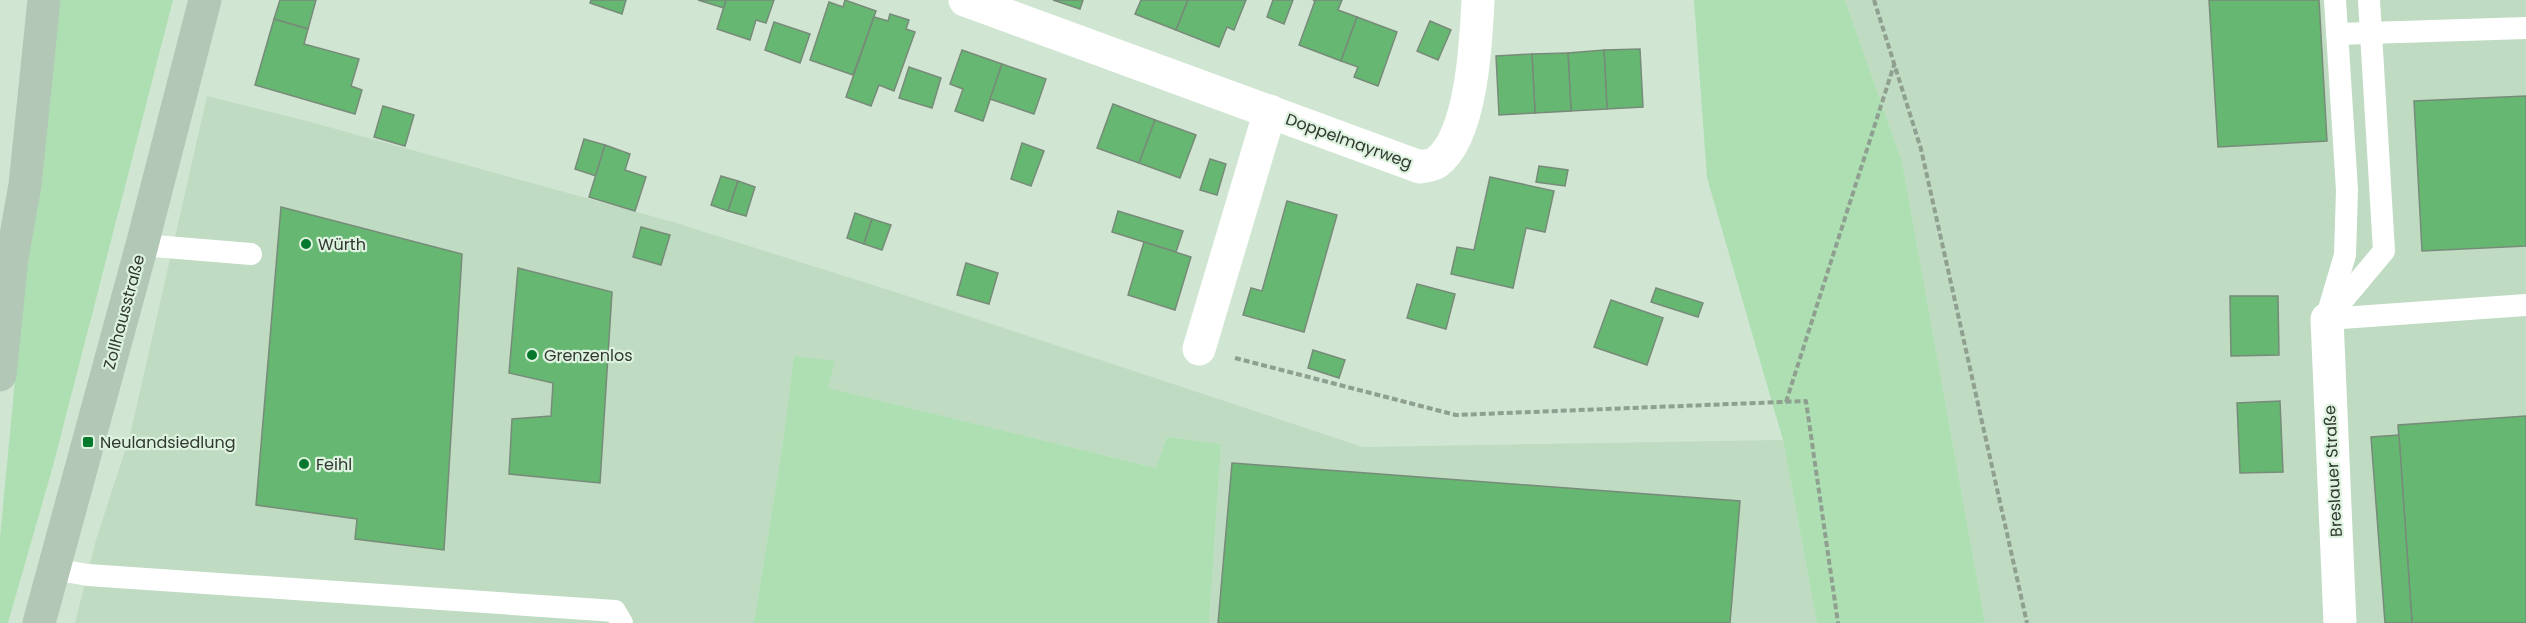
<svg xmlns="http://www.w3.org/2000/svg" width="2526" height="623" font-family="Poppins,sans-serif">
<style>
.built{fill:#bfdbc2}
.green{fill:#aedfb3}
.building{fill:#66b772;stroke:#778b79;stroke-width:1.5}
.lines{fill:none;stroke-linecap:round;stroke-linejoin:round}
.path{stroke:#8f9f90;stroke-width:4;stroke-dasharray:6 3;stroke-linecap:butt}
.service{stroke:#fff;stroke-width:22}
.minor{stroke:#fff;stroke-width:33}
.secondary{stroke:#b2c7b6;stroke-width:33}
.poi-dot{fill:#04782d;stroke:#ddf3df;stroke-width:2}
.labels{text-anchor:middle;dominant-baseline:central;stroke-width:4.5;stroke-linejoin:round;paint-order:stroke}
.street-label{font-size:16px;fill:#303831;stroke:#ddf3df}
.poi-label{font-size:16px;fill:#303831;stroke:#ddf3df;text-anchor:start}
</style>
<rect width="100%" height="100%" fill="#d0e6d2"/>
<g class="built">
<path d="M1845,0H2526V623H1985L1902,162Z"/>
<path d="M207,96L303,120L673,222L895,292L1363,447L1783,440L1817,623H1209L1221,444L1167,437L1157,468L827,388L794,357L783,442L754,623H75L96,540L130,435Z"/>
</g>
<g class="green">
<path d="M51,0H173L53,466L8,623H0V538Z"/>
<path d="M1694,0H1845L1902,162L1985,623H1817L1783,440L1707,178Z"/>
<path d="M794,356L835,361L828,388L1156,468L1167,437L1221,444L1209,623H754L783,442Z"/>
</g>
<g class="building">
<path d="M280,0H316L308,29L274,19Z"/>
<path d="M591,0H626L622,14L590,3Z"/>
<path d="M698,0H726L724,8Z"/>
<path d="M726,0H774L766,23L756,20L750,40L717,29Z"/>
<path d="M845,0L876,11L853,75L810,60L829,2L843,7Z"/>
<path d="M1053,0H1083L1080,9Z"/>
<path d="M1141,0H1188L1176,30L1135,14Z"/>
<path d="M1188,0H1246L1234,30L1227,27L1219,47L1176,30Z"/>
<path d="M1273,0H1293L1284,24L1267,17Z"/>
<path d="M1313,0H1342L1338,10L1357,17L1341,61L1299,45L1315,1Z"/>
<path d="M2209,0H2319L2327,141L2218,147Z"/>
<path d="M890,14L909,20L906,29L915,32L894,91L879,85L871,106L846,97L874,17L888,21Z"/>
<path d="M1357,17L1397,32L1378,86L1354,77L1358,67L1341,61Z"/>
<path d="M274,19L308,29L304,44L359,59L351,86L362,90L355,114L255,85Z"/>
<path d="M1430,21L1451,30L1438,60L1417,51Z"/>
<path d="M774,22L810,34L800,63L765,50Z"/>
<path d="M1640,49L1643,107L1607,109L1604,50Z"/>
<path d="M962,50L1002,64L983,121L955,111L963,89L950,84Z"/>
<path d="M1604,50L1607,109L1571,111L1568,53Z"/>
<path d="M1568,53L1571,111L1535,113L1532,54Z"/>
<path d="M1532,54L1535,113L1499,115L1496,56Z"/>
<path d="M1002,64L1046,79L1034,114L990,99Z"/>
<path d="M909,67L941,78L932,108L899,98Z"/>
<path d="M2526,96V246L2422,251L2414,101Z"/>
<path d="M1113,104L1155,120L1139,163L1097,148Z"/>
<path d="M383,106L414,115L405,146L374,137Z"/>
<path d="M1155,120L1196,135L1180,178L1139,163Z"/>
<path d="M584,139L605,145L596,176L575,169Z"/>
<path d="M1022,143L1044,151L1031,186L1011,179Z"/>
<path d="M605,145L630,154L625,170L646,177L635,211L589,197Z"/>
<path d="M1210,159L1226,164L1217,195L1200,190Z"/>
<path d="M1539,166L1568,170L1565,186L1536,182Z"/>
<path d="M721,176L738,181L728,211L711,205Z"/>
<path d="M1490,177L1554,191L1545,232L1526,228L1513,288L1451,274L1457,247L1474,250Z"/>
<path d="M738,181L755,187L746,216L728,211Z"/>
<path d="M1287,201L1337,215L1304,332L1243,315L1251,288L1262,291Z"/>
<path d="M281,207L462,254L444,550L355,539L357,519L256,505Z"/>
<path d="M1118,211L1183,231L1176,252L1112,232Z"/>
<path d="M855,213L872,219L864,244L847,238Z"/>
<path d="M872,219L891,225L882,250L864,244Z"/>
<path d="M641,227L670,235L661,265L633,257Z"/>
<path d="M1144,242L1191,257L1175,310L1128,295Z"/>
<path d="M966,263L998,273L989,304L957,295Z"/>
<path d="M518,268L612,292L600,483L509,474L512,419L551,416L553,383L509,373Z"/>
<path d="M1417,284L1455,294L1446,329L1407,318Z"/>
<path d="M1656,288L1703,303L1698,317L1651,302Z"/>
<path d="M2230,296H2278L2279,355L2231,356Z"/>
<path d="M1611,300L1663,318L1647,365L1594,347Z"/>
<path d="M1313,350L1345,360L1339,378L1308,368Z"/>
<path d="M2280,401L2283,472L2240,473L2237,403Z"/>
<path d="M2526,416V623H2412L2398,425Z"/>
<path d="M2399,435L2412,623H2385L2371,437Z"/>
<path d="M1232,463L1740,501L1730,623H1218Z"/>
</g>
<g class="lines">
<g class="path">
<path d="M1874,0L1921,149L2027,623"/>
<path d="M1235,358L1456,415L1806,401L1838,623"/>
<path d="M1786,402L1894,65"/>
</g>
<g class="service">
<path d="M2337,34L2526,28"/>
<path d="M142,245L251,254"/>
<path d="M2329,309L2345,255L2347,190L2335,0"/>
<path d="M2327,319L2384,251L2369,0"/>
<path d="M2327,319L2526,305"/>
<path d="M53,569L88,575L615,611L622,623"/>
</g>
<g class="minor">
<path d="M965,0L1420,167C1426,166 1433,165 1437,162C1472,136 1476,41 1478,0"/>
<path d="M2327,319L2340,623"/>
<path d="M1199,349L1270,111"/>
</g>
<g class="secondary">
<path d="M0,375L12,258L25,185L44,0"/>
<path d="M39,623L142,245L205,0"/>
</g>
</g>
<g class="poi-dot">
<circle cx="306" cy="244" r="6"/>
<circle cx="532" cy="355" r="6"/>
<rect x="82" y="436" width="12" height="12" rx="3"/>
<circle cx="304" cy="464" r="6"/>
</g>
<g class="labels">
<g class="street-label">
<text transform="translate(1349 141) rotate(20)">Doppelmayrweg</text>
<text transform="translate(124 312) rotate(-75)">Zollhausstraße</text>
<text transform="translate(2333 471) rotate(-93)">Breslauer Straße</text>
</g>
<g class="poi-label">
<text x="318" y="244">Würth</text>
<text x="544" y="355">Grenzenlos</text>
<text x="100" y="442">Neulandsiedlung</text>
<text x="316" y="464">Feihl</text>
</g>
</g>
</svg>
